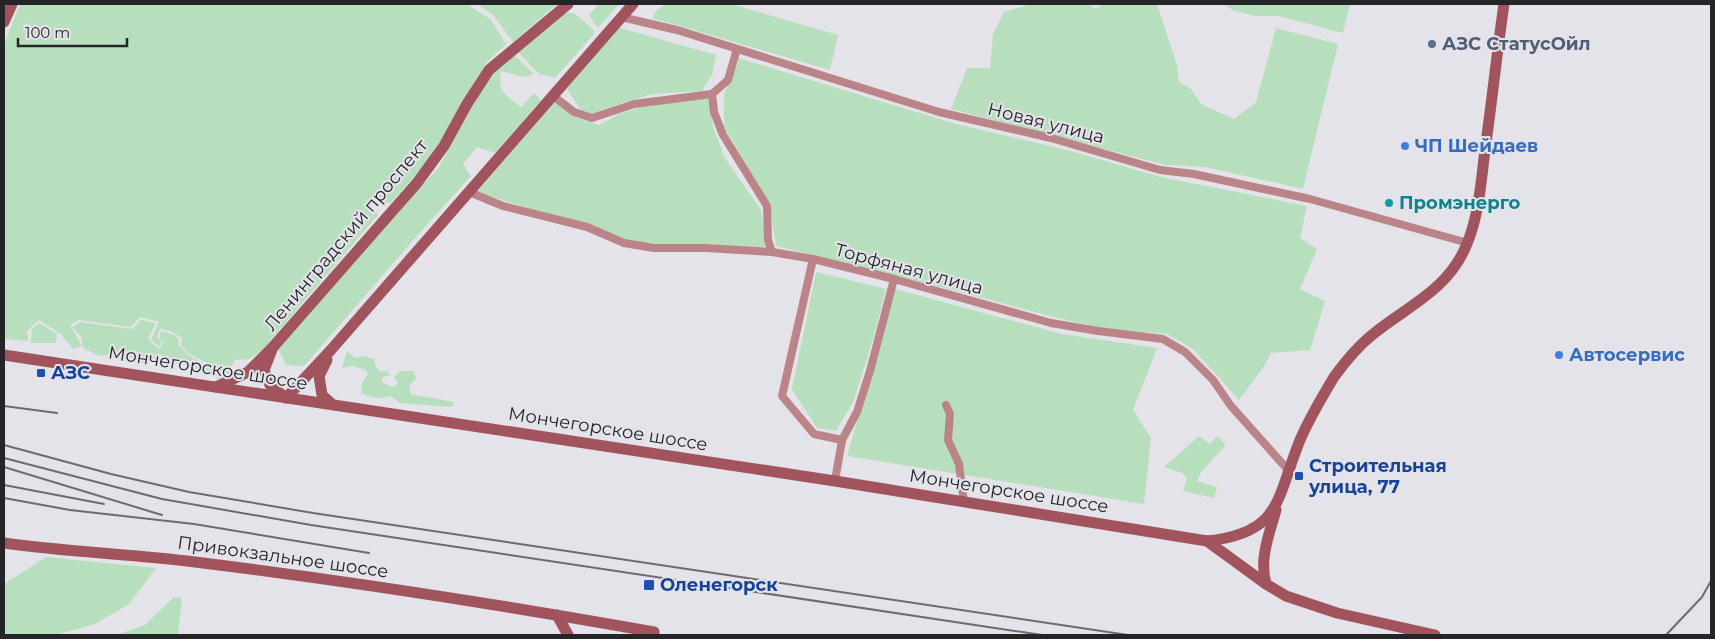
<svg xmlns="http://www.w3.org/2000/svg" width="1715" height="639" font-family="Montserrat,sans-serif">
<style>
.green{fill:#b8dfbd}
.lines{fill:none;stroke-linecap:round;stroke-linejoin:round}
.street{stroke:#ba8489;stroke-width:8}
.secondary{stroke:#a1545e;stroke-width:11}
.rail{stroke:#6c6c70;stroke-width:2}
.service-dot{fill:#5c6f8a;stroke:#e3e3e9;stroke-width:2}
.shop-dot{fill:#3f7fe0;stroke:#e3e3e9;stroke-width:2}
.culture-dot{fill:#0f9aa8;stroke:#e3e3e9;stroke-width:2}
.transit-dot{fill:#1a4fb4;stroke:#e3e3e9;stroke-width:2}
.labels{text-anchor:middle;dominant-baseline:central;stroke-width:4;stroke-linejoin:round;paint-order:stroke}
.service-label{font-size:18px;font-weight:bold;fill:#4e5e75;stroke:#e3e3e9;text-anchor:start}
.street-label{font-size:18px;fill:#252528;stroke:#e3e3e9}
.shop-label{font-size:18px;font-weight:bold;fill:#366cbe;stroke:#e3e3e9;text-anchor:start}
.culture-label{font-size:18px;font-weight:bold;fill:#0d838f;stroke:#e3e3e9;text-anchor:start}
.transit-label{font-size:18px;font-weight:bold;fill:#164399;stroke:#e3e3e9;text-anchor:start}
</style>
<rect width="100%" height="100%" fill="#e3e3e9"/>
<g class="green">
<path d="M20,4H466L490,19L506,44L486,63L430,159L390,203L378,200L370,204L378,215L262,350L249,359L235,360L227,377L217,379L215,367L188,353L181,346L182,338L171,331L160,329L157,338L162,342L159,347L151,339L159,322L140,317L131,327L79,320L70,325L82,346L73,349L62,335L39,320L27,331L28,341L4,339V45Z"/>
<path d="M478,4H557L513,42L493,15Z"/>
<path d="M599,4H619L599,27L596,26L589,15Z"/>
<path d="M666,4H731L838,35L830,70L652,18L657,10Z"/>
<path d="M1026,4H1088L1095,9L1104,4H1157L1177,65L1179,82L1191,89L1201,104L1234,119L1256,102L1276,28L1338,44L1303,189L1205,167L1166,165L951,109L967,68H990L993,34L1004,12L1025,6Z"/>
<path d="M1224,4H1350L1343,33L1279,16H1255L1232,10Z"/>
<path d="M561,13H574L594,30V34L555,78L539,74L517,51Z"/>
<path d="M614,26L716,55L712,75L702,91L652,94L610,107L591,115L581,110L567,89Z"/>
<path d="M513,54L534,74L524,77L501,71C497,92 505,94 521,107L534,93L541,100L495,153L477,147L463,164L471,176L415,238L304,366L286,365L278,349L439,167L490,75Z"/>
<path d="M738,58L956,124L1067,150L1161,177L1307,206L1300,238L1317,249L1300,289L1325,301L1310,350L1271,353L1264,366L1239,400L1193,349L1167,334L1105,329L1053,317L953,290L776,246L769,203L724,127V94L738,63Z"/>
<path d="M710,98L713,127L725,158L761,210L767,250L711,244L666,246L624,240L477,192L555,102L575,117L599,125L619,114L663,100Z"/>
<path d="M816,272L886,289L874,336L854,400L836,431L817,428L792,389Z"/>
<path d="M895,289L1062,334L1157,348L1133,410L1151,438L1144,504L847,456Z"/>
<path d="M141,320L156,323L148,339L159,349L164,343L159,338L161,331C172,334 180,334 179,346L188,355L212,368L215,373L187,371L185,365L179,362L171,367L163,365L162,355L158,354L156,363H142L138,356C127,357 119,363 109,355L99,356L83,348L82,338L72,327L80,322L132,329Z"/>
<path d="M39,323L57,334L56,343H31L32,330Z"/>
<path d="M347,351L355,358L364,356L374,359L376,367L380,371H387L390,375L381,378L383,383L392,387L398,384L394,377L401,371H414L416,379L410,384V394L454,402L452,407L400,403L391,396C380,399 371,398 361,393L362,383L368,374L366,370L353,366L342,368Z"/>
<path d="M1199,436L1210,444L1217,436L1226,445L1201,472L1197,481L1217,487L1214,498L1183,491L1187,478L1182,473L1164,467Z"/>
<path d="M46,557L156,568L129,604L95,624L55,635H4V584Z"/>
<path d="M174,597L182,598L178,635H116L145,625Z"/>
</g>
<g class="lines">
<g class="street">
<path d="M621,17L677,30L939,112L1051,138L1160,170L1194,174L1310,199L1468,243"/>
<path d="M737,49L728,80L712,94L714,112L723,135L767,206L768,240L772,252"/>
<path d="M552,95L574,112L592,118L634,104L712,94"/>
<path d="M469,192L503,206L587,227L624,243L654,248H706L772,252L813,259L894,279L1051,323L1098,331L1163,339L1185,352L1213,380L1231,406L1289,471"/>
<path d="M813,259L782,396L814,434L842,440"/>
<path d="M946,405L950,414L948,440L959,464L964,502"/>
<path d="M835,481L842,440L857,412L870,371L894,279"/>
</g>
<g class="secondary">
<path d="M4,22L12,4"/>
<path d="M273,347L264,370L270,385L286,398L330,351L633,4"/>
<path d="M4,355L835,481L1207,541C1282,533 1276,499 1300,440C1309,419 1322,397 1334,377C1345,362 1357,347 1372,335C1406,307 1448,290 1466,246C1479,217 1481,181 1485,150C1492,101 1497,52 1504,4"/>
<path d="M327,360L319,376L322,395L332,404"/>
<path d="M216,387L248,372L273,347L417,183L444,146L467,104L489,70L568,4"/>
<path d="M1207,541L1266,584L1286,596L1337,613L1435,635"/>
<path d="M4,543C67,552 132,554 195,562C349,581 502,605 654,632V635"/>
<path d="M1266,584C1259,559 1269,535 1276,510"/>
<path d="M557,615L568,635"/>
</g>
<g class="rail">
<path d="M4,406L57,413"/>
<path d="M4,445L111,474L189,492L313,513L1128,635"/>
<path d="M4,458L162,499L311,525L1042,635"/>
<path d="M4,467L162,515"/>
<path d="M4,485L104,504"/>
<path d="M4,498L70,510L194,524L369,553"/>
<path d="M1666,635L1702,597L1711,581"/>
</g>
</g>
<circle class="service-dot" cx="1432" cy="44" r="5"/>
<g class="shop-dot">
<circle cx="1405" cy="146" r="5"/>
<circle cx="1559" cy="355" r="5"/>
</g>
<circle class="culture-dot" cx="1389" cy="203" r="5"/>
<g class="transit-dot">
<rect x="36" y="368" width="10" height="10" rx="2.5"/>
<rect x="1294" y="471" width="10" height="10" rx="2.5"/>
<rect x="643" y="579" width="12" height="12" rx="2.5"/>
</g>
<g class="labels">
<g class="service-label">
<text x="1442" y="44">АЗС СтатусОйл</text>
</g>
<g class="street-label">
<text transform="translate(1046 123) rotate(14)">Новая улица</text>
<text transform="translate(346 235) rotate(-50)">Ленинградский проспект</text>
<text transform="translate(909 269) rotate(15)">Торфяная улица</text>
<text transform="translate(208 368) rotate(9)">Мончегорское шоссе</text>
<text transform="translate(608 429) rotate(9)">Мончегорское шоссе</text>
<text transform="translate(1009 491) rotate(9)">Мончегорское шоссе</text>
<text transform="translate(283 557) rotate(8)">Привокзальное шоссе</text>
</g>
<g class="shop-label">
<text x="1415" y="146">ЧП Шейдаев</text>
<text x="1569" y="355">Автосервис</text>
</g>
<g class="culture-label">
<text x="1399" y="203">Промэнерго</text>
</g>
<g class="transit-label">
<text x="51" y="373">АЗС</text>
<text x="1309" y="466">Строительная<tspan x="1309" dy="21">улица, 77</tspan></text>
<text x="660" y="585">Оленегорск</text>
</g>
</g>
<rect width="1715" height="639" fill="none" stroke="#252528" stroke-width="10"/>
<path d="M18 38v8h109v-8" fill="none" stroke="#252528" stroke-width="2.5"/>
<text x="25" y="38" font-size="15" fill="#252528" stroke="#e3e3e9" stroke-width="4" paint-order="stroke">100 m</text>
</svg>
